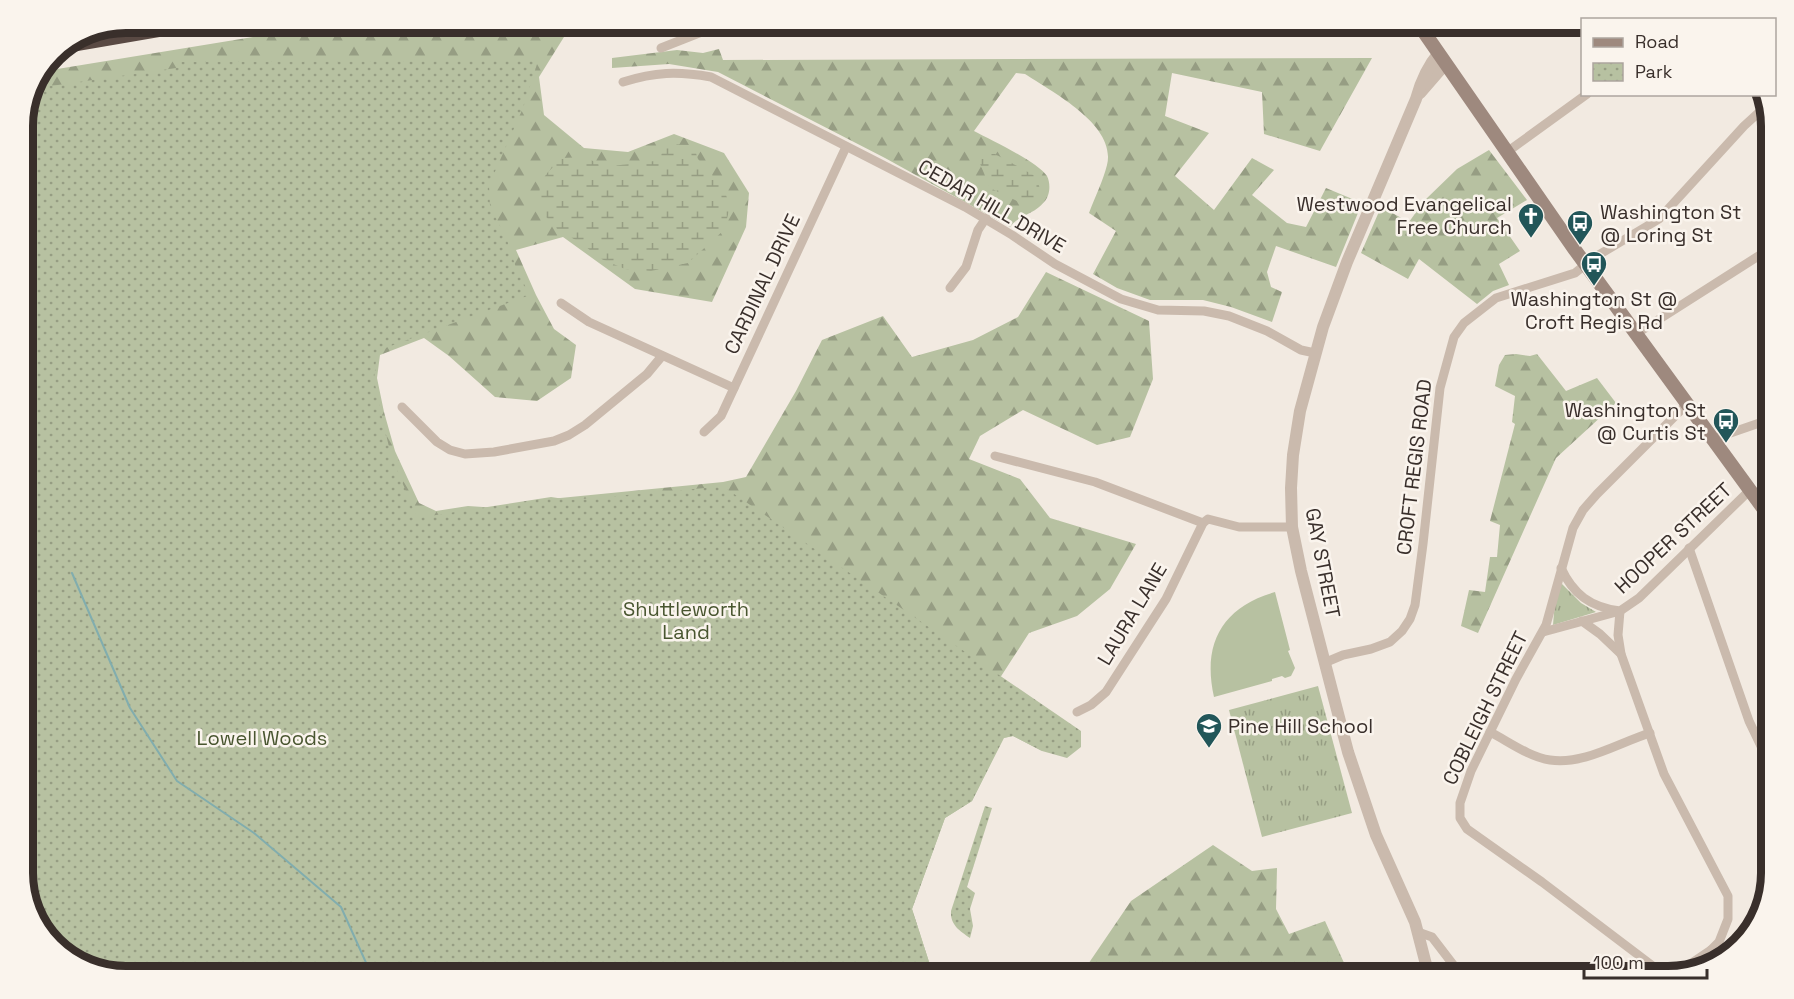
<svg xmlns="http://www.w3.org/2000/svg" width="1794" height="999" font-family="'Space Grotesk',sans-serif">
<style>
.grass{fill:url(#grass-tufts)}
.forest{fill:url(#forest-firs)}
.wetland{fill:url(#wetland-marsh)}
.park{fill:url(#park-dots)}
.pitch{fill:#b7c1a1}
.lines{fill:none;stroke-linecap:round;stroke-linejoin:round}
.stream{stroke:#81adae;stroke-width:2}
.minor{stroke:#cabaad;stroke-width:9}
.tertiary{stroke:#cabaad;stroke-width:12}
.secondary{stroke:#9e897e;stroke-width:14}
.motorway{stroke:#594943;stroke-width:16}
.labels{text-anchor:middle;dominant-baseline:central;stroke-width:5;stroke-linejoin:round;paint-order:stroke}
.poi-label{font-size:20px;fill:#392f2b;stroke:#faf4ed;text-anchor:end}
.street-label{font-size:20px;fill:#392f2b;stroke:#faf4ed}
.park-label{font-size:20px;fill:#495630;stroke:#faf4ed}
.rim{fill:none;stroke:#392f2b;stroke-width:8}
</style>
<defs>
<pattern id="grass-tufts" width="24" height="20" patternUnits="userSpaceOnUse" patternTransform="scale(1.5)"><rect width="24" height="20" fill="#b7c1a1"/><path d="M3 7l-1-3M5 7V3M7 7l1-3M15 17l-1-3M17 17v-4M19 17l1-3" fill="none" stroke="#969d83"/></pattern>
<pattern id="forest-firs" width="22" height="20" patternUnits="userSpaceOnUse" patternTransform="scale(1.5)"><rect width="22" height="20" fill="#b7c1a1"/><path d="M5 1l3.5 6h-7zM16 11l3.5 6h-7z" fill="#969d83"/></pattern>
<pattern id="wetland-marsh" width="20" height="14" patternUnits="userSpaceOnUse" patternTransform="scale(1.5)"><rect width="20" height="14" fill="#b7c1a1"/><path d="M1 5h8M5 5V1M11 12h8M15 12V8" fill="none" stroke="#969d83"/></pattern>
<pattern id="park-dots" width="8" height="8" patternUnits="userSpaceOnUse" patternTransform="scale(1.5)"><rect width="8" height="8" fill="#b7c1a1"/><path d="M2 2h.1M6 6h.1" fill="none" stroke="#969d83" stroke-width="1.8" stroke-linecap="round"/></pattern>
</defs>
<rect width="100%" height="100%" fill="#f2eae1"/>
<g class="grass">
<path d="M1561,583L1581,603L1596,612L1553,625L1555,601Z"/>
<path d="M1318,686L1352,813L1262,837L1229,710Z"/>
</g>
<g class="forest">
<path d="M338,23H585L564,37L539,77L544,115L584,148L628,152L674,134L724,153L749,193L746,227L712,302L635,289L563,237L516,250L536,295L554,329L576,345L571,378L537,401L495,397L449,356L424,338L380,355L377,378L384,412L395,451L419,503L436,511L468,506L498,508L550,499L723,482L746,477L796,391L822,340L883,316L912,357L973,340L1018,317L1046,272L1149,321L1153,379L1130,437L1097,445L1023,410L980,436L969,459L1020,479L1050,518L1136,544L1110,589L1077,616L1029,633L998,681L1042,751L1013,736L1003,738L972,801L945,818L912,909L930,965L979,969L996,976H126L37,925L23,879V120L45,71Z"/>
<path d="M719,49L723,60L1372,58L1320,151L1264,134L1262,92L1172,73L1165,116L1209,133L1175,176L1214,210L1252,158L1274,170L1252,195L1287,223L1306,227L1326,188L1362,203L1336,267L1276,246L1267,272L1271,287L1282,292L1272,322L1231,307L1203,300H1150L1117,288L1093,274L1116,231L1089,213C1095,197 1103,181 1107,165C1117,125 1052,92 1025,74L1016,73L974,131C991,140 1038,162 1047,176C1051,184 1050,196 1044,202C1035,214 1019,215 1010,227L885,158L718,72L669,64L612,68V58L677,50L703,53Z"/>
<path d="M1489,150L1527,200L1497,218L1520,251L1499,264L1509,285L1493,291L1477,304L1419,259L1408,279L1361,253L1381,207L1409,222L1424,201L1457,169Z"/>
<path d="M1516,354L1530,356L1537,354L1566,391L1597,378L1616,403L1556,458L1478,633L1461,626L1469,590L1485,592L1490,557H1497L1500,525L1490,521L1515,424L1512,422L1515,396L1495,386L1499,365L1505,355Z"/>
<path d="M1213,845L1252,871L1277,868L1276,909L1289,934L1325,921L1350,976H1080L1131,901Z"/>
</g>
<g class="wetland">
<path d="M670,144L693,145L698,159L724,189L730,207L724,230L688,263L651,271L625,269L599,258L584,245L557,229L547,218L539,202L540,183L548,172L562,158L586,157L603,167L655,161Z"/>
<path d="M988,154H995L1037,177L1040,190L1033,200L1023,204L990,188L979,161Z"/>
</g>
<g class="park">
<path d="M538,61L523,108L489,185L490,206L507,240L517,271L530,295L377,351L374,379L383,422L391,455L417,518L551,497L571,500L716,487L721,485L1081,731V747L1067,758L1042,751L1013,736L1004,738L972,801L945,818L912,909L930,965L979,969L983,976H126L75,963L37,925L23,879V120L37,88L183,67L179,62Z"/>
<path d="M985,806L992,808L967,887L975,893L970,909L973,926L970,938C960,931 950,925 951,911Z"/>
</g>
<path class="pitch" d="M1275,592L1290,650L1288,651L1295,668L1291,676L1285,678L1282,676L1272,679V681L1214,697C1202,644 1222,607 1275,592Z"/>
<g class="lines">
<path class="stream" d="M72,573L130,708L177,781L254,833L341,907L372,976"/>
<g class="minor">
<path d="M661,48L727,22"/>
<path d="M623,82C655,72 677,71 711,77L965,207L1012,235L1055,264L1121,299L1158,310L1204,311L1229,316L1267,331L1301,350L1315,353"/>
<path d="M1507,152L1587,94"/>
<path d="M950,288L966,267L978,230L986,218"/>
<path d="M561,303L589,322L734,388"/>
<path d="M1768,330L1771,335"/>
<path d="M1636,334L1771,248"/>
<path d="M402,407L437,442L450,450L465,454L494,452L554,441L569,435L585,425L647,374L662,356"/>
<path d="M704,432L721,416L846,147"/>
<path d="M1713,439L1771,419"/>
<path d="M995,456L1095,482L1203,523"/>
<path d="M1689,548L1749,721L1771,767"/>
<path d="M1561,568C1573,594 1590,607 1620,611L1639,598L1750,490"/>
<path d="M1582,621L1600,634L1621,654"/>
<path d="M1543,632L1620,611L1618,635L1621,654L1664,774L1728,896V919L1719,942L1711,950L1720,962"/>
<path d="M1324,663L1343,655L1371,649L1390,642L1402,631L1410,619L1415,605L1423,544L1440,388L1454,337L1464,323L1496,298L1575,273L1595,257L1659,219L1744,126L1767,105"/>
<path d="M1077,712L1091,705L1106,692L1166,599L1203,523L1208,519L1239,527H1292"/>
<path d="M1490,732C1508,741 1529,757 1550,760C1584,765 1618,743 1650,733"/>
<path d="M1418,932L1432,937L1455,967L1458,976"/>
<path d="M1674,975L1711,950"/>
<path d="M1666,976L1542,882L1467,829L1460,818V803L1471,771L1516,679L1546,625L1573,528L1583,510L1597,494L1687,404"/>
</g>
<g class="tertiary">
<path d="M1420,93L1446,63"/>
<path d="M1429,976L1415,922L1376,835L1348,752L1301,571L1292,527L1291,488L1293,455L1300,411L1323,327L1347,262L1416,99C1421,81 1427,67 1439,53"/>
</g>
<path class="secondary" d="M1417,22L1575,250L1771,519"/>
<path class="motorway" d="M65,45L199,22"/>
</g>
<defs>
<g id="church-pin" transform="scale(1.35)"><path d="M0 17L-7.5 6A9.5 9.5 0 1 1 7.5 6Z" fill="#225659" stroke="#faf4ed"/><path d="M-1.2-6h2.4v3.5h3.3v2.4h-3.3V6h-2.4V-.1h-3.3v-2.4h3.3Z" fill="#fff"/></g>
<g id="bus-pin" transform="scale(1.35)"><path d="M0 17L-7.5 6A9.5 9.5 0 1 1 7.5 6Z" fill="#225659" stroke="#faf4ed"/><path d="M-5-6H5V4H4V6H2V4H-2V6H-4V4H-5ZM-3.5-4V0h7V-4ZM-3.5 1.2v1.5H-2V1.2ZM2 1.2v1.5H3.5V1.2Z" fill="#fff"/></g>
<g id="school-pin" transform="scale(1.35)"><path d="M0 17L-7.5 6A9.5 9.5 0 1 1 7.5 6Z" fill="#225659" stroke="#faf4ed"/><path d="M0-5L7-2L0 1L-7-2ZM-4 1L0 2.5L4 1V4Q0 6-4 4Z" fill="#fff"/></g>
</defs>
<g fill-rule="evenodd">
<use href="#church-pin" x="1531" y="216"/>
<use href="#bus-pin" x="1580" y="223"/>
<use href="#bus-pin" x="1594" y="264"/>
<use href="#bus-pin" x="1726" y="421"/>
<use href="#school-pin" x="1209" y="726"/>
</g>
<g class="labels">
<g class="poi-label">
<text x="1512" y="204">Westwood Evangelical<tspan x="1512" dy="23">Free Church</tspan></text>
<text x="1600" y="212" text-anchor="start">Washington St<tspan x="1600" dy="23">@ Loring St</tspan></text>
<text x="1594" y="299" text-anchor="middle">Washington St @<tspan x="1594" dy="23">Croft Regis Rd</tspan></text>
<text x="1706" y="410">Washington St<tspan x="1706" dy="23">@ Curtis St</tspan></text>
<text x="1228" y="726" text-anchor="start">Pine Hill School</text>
</g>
<g class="street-label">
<text transform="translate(992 206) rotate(30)">CEDAR HILL DRIVE</text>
<text transform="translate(762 284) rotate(-65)">CARDINAL DRIVE</text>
<text transform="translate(1414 467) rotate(-83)">CROFT REGIS ROAD</text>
<text transform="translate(1673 538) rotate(-43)">HOOPER STREET</text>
<text transform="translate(1323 563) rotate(79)">GAY STREET</text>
<text transform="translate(1132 614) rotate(-59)">LAURA LANE</text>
<text transform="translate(1485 708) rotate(-64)">COBLEIGH STREET</text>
</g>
<g class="park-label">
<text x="686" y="609">Shuttleworth<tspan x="686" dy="23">Land</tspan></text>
<text x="262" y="738">Lowell Woods</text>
</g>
</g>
<path d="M0 0H1794V999H0ZM126 33H1668A93 93 0 0 1 1761 126V873A93 93 0 0 1 1668 966H126A93 93 0 0 1 33 873V126A93 93 0 0 1 126 33Z" fill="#faf4ed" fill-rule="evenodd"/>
<path class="rim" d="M126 33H1668A93 93 0 0 1 1761 126V873A93 93 0 0 1 1668 966H126A93 93 0 0 1 33 873V126A93 93 0 0 1 126 33Z"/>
<rect x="1581" y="18" width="195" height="78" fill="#faf4ed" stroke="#ada59f" stroke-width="1.5"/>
<rect x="1593" y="38" width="30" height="9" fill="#9e897e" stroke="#ada59f" stroke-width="1.5"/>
<text x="1635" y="48" font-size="18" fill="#392f2b">Road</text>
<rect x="1593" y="63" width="30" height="18" fill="url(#park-dots)" stroke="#ada59f" stroke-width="1.5"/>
<text x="1635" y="78" font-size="18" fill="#392f2b">Park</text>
<path d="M1584 969v9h123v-9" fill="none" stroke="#392f2b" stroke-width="3"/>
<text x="1593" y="969" font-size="18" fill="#392f2b" stroke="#faf4ed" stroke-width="4.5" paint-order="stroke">100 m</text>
</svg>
